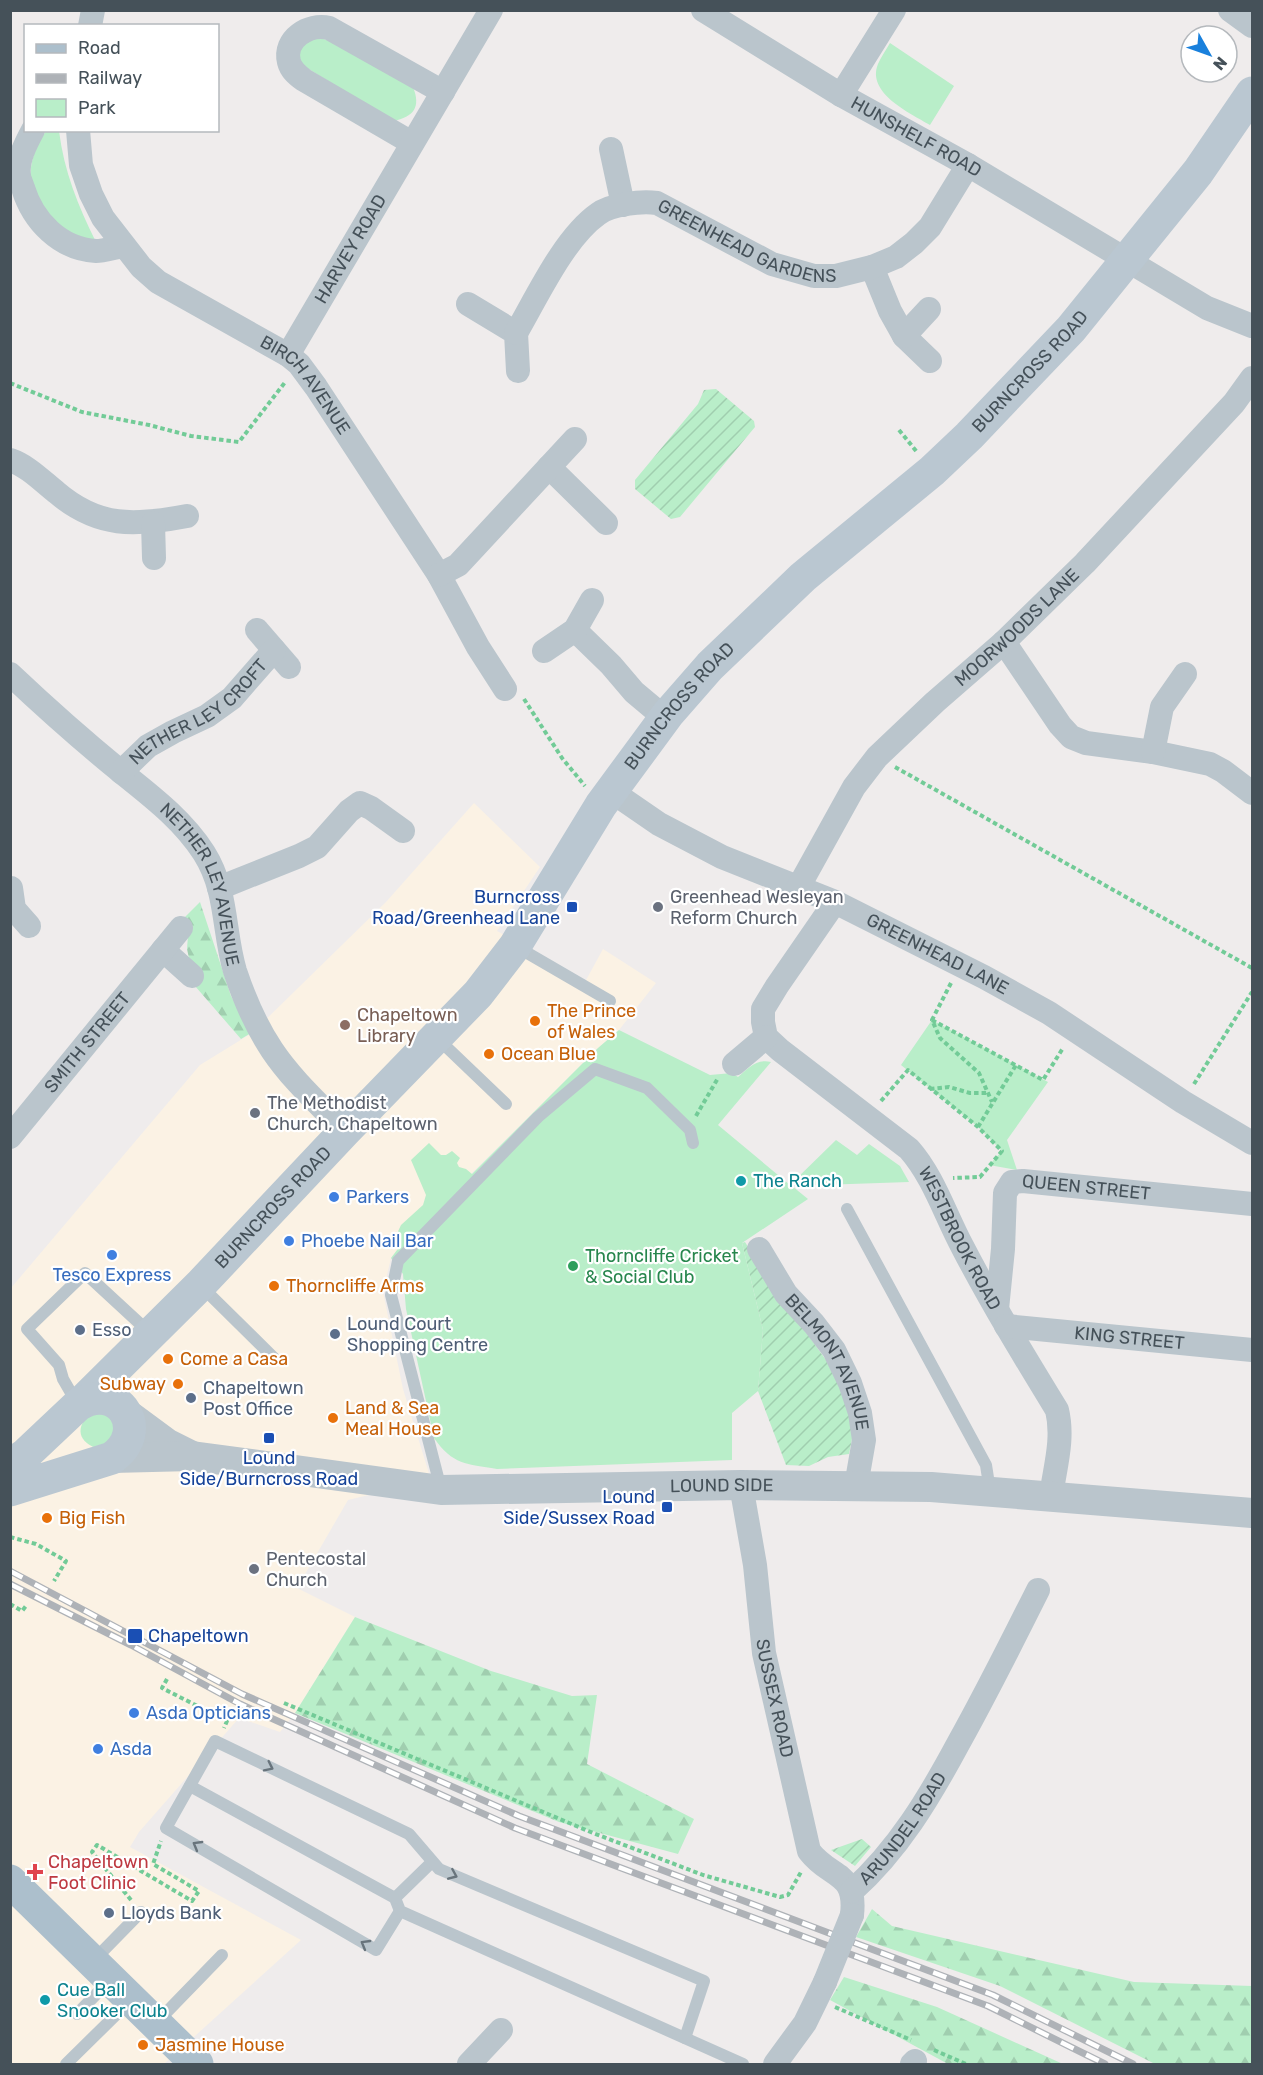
<svg xmlns="http://www.w3.org/2000/svg" width="1263" height="2075" font-family="Rubik,sans-serif">
<style>
.commercial{fill:#fbf2e4}
.green{fill:#b9eec9}
.forest{fill:url(#forest-firs)}
.garden{fill:url(#garden-furrows)}
.lines{fill:none;stroke-linecap:round;stroke-linejoin:round}
.path{stroke:#72cb97;stroke-width:4;stroke-dasharray:4.5 3;stroke-linecap:butt}
.service{stroke:#bac5cc;stroke-width:12}
.minor{stroke:#bac5cc;stroke-width:24}
.tertiary{stroke:#bac5cc;stroke-width:30}
.secondary{stroke:#bac7d1;stroke-width:33}
.primary{stroke:#acbfcc;stroke-width:33}
.rail-casing{stroke:#aeb2b7;stroke-width:7}
.rail{stroke:#fff;stroke-width:4.5;stroke-dasharray:14;stroke-linecap:butt}
.minor-bridge{stroke:#bac5cc;stroke-width:24}
.oneway{stroke:#68747c}
.transit-dot{fill:#1a4fb4;stroke:#fff;stroke-width:2}
.worship-dot{fill:#6b7280;stroke:#fff;stroke-width:2}
.food-dot{fill:#e8710a;stroke:#fff;stroke-width:2}
.education-dot{fill:#8d6e63;stroke:#fff;stroke-width:2}
.culture-dot{fill:#0f9aa8;stroke:#fff;stroke-width:2}
.shop-dot{fill:#3f7fe0;stroke:#fff;stroke-width:2}
.leisure-dot{fill:#2e9e5b;stroke:#fff;stroke-width:2}
.service-dot{fill:#5c6f8a;stroke:#fff;stroke-width:2}
.health-dot{fill:#e0444e;stroke:#fff;stroke-width:2}
.labels{text-anchor:middle;dominant-baseline:central;stroke-width:4.5;stroke-linejoin:round;paint-order:stroke}
.street-label{font-size:18px;fill:#455159;stroke:#fff}
.transit-label{font-size:18px;fill:#164399;stroke:#fff;text-anchor:end}
.worship-label{font-size:18px;fill:#5b616d;stroke:#fff;text-anchor:start}
.food-label{font-size:18px;fill:#c56008;stroke:#fff;text-anchor:start}
.education-label{font-size:18px;fill:#785e54;stroke:#fff;text-anchor:start}
.culture-label{font-size:18px;fill:#0d838f;stroke:#fff;text-anchor:start}
.shop-label{font-size:18px;fill:#366cbe;stroke:#fff;text-anchor:start}
.leisure-label{font-size:18px;fill:#27864d;stroke:#fff;text-anchor:start}
.service-label{font-size:18px;fill:#4e5e75;stroke:#fff;text-anchor:start}
.health-label{font-size:18px;fill:#be3a42;stroke:#fff;text-anchor:start}
</style>
<defs>
<pattern id="forest-firs" width="22" height="20" patternUnits="userSpaceOnUse" patternTransform="scale(1.5)"><rect width="22" height="20" fill="#b9eec9"/><path d="M5 1l3.5 6h-7zM16 11l3.5 6h-7z" fill="#a0ceaf"/></pattern>
<pattern id="garden-furrows" width="10" height="10" patternUnits="userSpaceOnUse" patternTransform="scale(1.5)"><rect width="10" height="10" fill="#b9eec9"/><path d="M-1 1l2-2M0 10L10 0M9 11l2-2" fill="none" stroke="#a0ceaf"/></pattern>
</defs>
<rect width="100%" height="100%" fill="#efecec"/>
<path class="commercial" d="M474,803L540,867L497,931L536,952L585,982L603,949L656,983L619,1030L598,1048L471,1174L391,1258L383,1292L403,1389L431,1480L348,1500L297,1588L355,1617L295,1713L280,1732L239,1718L139,1832L130,1847L301,1940L164,2064H11V1288L200,1065L252,1033L386,902Z"/>
<g class="green">
<path d="M317,37L333,42L413,87C421,107 414,117 393,121L299,63L297,53L305,42Z"/>
<path d="M890,43L954,86L930,125C910,113 866,93 878,64C881,57 886,50 890,43Z"/>
<path d="M46,131H59C64,171 78,206 96,242C87,239 77,238 69,233C28,210 19,169 46,131Z"/>
<path d="M932,1020L1048,1082L1007,1140L1017,1170L989,1165L1002,1151L978,1127L901,1065Z"/>
<path d="M619,1030L710,1075L732,1073L738,1077C747,1069 757,1058 771,1062L718,1125L790,1185L836,1140L857,1155L869,1144L900,1166L909,1182L792,1186L808,1199L742,1243L763,1330L758,1391L732,1413V1460L497,1469C466,1464 453,1465 434,1438L406,1309L403,1274L391,1258L400,1246L394,1240L401,1225L423,1205L426,1195L411,1160L429,1143L441,1155H446L452,1151L460,1158L457,1163L459,1167L466,1169L472,1174L598,1048Z"/>
<path d="M92,1412L114,1417V1441L96,1448C75,1440 77,1424 92,1412Z"/>
</g>
<g class="forest">
<path d="M200,902L231,996L251,1033L241,1039L195,986L187,949L188,935L182,920Z"/>
<path d="M355,1617L491,1671L572,1696L597,1695L587,1764L694,1819L678,1854L559,1822L295,1713Z"/>
<path d="M872,1909L892,1926L1134,1982L1252,1986V2064H1155L1000,1986L856,1937Z"/>
<path d="M844,1977L937,2007L1063,2064H948L830,2000Z"/>
</g>
<g class="garden">
<path d="M716,389L754,421L755,427L680,517L671,519L635,489V480L698,404L704,390Z"/>
<path d="M745,1242L772,1285L826,1360L851,1410L852,1439L849,1454L828,1457L809,1466L786,1465L758,1391L763,1330L742,1243Z"/>
<path d="M862,1839L871,1847L855,1866L831,1850Z"/>
</g>
<g class="lines">
<g class="path">
<path d="M10,383L82,412L149,425L191,436L239,442L286,381"/>
<path d="M899,430L917,452"/>
<path d="M524,699L562,758L585,786"/>
<path d="M895,767L1252,968"/>
<path d="M951,983L932,1020L940,1038L979,1073L992,1102"/>
<path d="M932,1020L1043,1080L1063,1048"/>
<path d="M1194,1084L1252,992"/>
<path d="M930,1089L949,1087L970,1093H988"/>
<path d="M881,1101L908,1070L978,1127L1002,1151L980,1177L953,1178"/>
<path d="M696,1116L718,1078"/>
<path d="M978,1127L1016,1065"/>
<path d="M10,1537L36,1544L66,1561L54,1581"/>
<path d="M10,1604L22,1611L26,1606"/>
<path d="M167,1679L162,1688L227,1721L224,1728"/>
<path d="M284,1703L593,1833L703,1875L780,1897L788,1895L801,1872"/>
<path d="M131,1900L92,1852L97,1845L192,1901L199,1891L153,1864L161,1841"/>
<path d="M835,2007L911,2040"/>
<path d="M934,2050L966,2064"/>
</g>
<g class="service">
<path d="M517,947L610,1001"/>
<path d="M437,1038L506,1104"/>
<path d="M847,1209L986,1465L990,1491"/>
<path d="M201,1286L274,1358"/>
<path d="M78,1405L63,1379L59,1365L27,1329L85,1273L150,1333"/>
<path d="M441,1489L391,1295L398,1261L538,1117L595,1069L647,1088L690,1130L693,1143"/>
<path d="M190,1786L395,1898L400,1911L743,2064"/>
<path d="M395,1898L432,1862"/>
<path d="M400,1911L376,1950L166,1828L215,1741L409,1834L439,1869L704,1981L685,2038"/>
<path d="M93,1961L141,1912"/>
<path d="M77,2014L110,1980"/>
<path d="M157,2022L222,1955"/>
<path d="M66,2064L131,2000"/>
</g>
<g class="minor">
<path id="s1" d="M703,10L841,95L968,165L1207,308L1252,326"/>
<path d="M1230,10L1252,26"/>
<path d="M90,26L93,10"/>
<path d="M841,95L894,10"/>
<path d="M33,130C26,143 17,160 19,175C19,179 22,184 23,188C33,221 60,249 96,251C105,251 115,247 124,246"/>
<path id="s2" d="M78,130L81,165L91,194L103,218L141,267L158,282L288,355L299,364L316,387L439,575L478,647L505,689"/>
<path d="M412,143L304,80C297,75 291,70 289,62C283,39 309,23 329,28L443,92"/>
<path d="M611,149L623,205"/>
<path d="M872,267L890,311L904,336L930,361"/>
<path d="M468,304L516,333L518,371"/>
<path id="s3" d="M516,333C537,297 564,238 598,214C611,204 641,201 657,203L772,264L814,276H836L872,267L896,257L914,243L930,227L968,165"/>
<path d="M904,336L929,309"/>
<path id="s4" d="M288,355L491,10"/>
<path d="M10,460C28,466 42,481 56,492C98,528 135,526 187,516"/>
<path d="M549,467L606,523"/>
<path d="M153,523L154,558"/>
<path d="M439,575L458,565L575,439"/>
<path d="M257,630L289,667"/>
<path d="M575,630L611,665L634,692L665,718"/>
<path d="M1004,642L1060,725L1071,737L1086,743L1153,752L1210,764L1223,771L1252,793"/>
<path d="M544,651L575,630L592,600"/>
<path id="s5" d="M10,674C46,708 82,740 120,771C151,796 182,819 204,853C228,891 223,931 235,971C244,998 256,1026 272,1050C292,1080 320,1105 345,1131"/>
<path d="M1153,752L1162,707L1185,674"/>
<path id="s6" d="M121,772L148,746L173,732L207,716L232,698L274,650"/>
<path id="s7" d="M611,791L659,824L722,857L835,902L984,977L1049,1013L1183,1102L1252,1143"/>
<path d="M11,888L14,909L29,926"/>
<path d="M219,888L299,856L317,847L349,811L360,803L371,808L403,831"/>
<path id="s8" d="M798,888L854,787L877,757L935,702L1004,642L1085,563L1234,403L1252,378"/>
<path id="s9" d="M835,902L777,986L763,1009V1022L766,1037L780,1050L909,1149C933,1176 945,1214 962,1246C991,1302 1024,1356 1057,1410C1064,1439 1055,1467 1051,1496"/>
<path d="M163,950L192,976"/>
<path d="M734,1064L766,1037"/>
<path id="s10" d="M10,1137L181,928"/>
<path id="s11" d="M759,1249L786,1294L814,1324L834,1350L850,1383L860,1413L864,1440L856,1486"/>
<path id="s12" d="M997,1309L1003,1249L1005,1193L1012,1182L1023,1181L1252,1204"/>
<path id="s13" d="M1006,1326L1252,1350"/>
<path id="s14" d="M741,1485L755,1565L764,1653L809,1851C830,1879 857,1871 852,1915"/>
<path id="s15" d="M852,1891C898,1850 929,1798 958,1744C986,1694 1012,1642 1038,1590"/>
<path d="M469,2064L501,2030"/>
<path d="M775,2064L805,2023L825,1982"/>
<path d="M912,2064L915,2061"/>
</g>
<g class="tertiary">
<path d="M126,1413L168,1444L192,1456"/>
<path id="s16" d="M112,1458L192,1456L441,1490L741,1485L931,1487L1252,1513"/>
</g>
<g class="secondary">
<path id="s17" d="M81,1403L200,1285L345,1131L478,994L515,946L601,805L668,714L710,666L803,577L932,471L969,436L1071,329L1198,172L1252,93"/>
<path d="M10,1465L25,1455L78,1405C118,1380 151,1430 112,1458L10,1490"/>
</g>
<path class="primary" d="M10,1881L197,2064"/>
<g class="rail-casing">
<g id="rail">
<path d="M10,1571L242,1694L519,1816L993,1995L1133,2064"/>
<path d="M10,1584L131,1645L240,1704L515,1828L988,2006L1105,2064"/>
</g>
</g>
<use href="#rail" class="rail"/>
<path class="minor-bridge" d="M825,1982L852,1915"/>
</g>
<defs><path id="oneway-chevron" d="M-2-3.5L2.5 0L-2 3.5" fill="none" stroke-width="1.6" stroke-linecap="round" stroke-linejoin="round" transform="scale(1.5)"/></defs>
<g class="oneway">
<use href="#oneway-chevron" transform="translate(269 1767) rotate(26)"/>
<use href="#oneway-chevron" transform="translate(197 1845) rotate(-150)"/>
<use href="#oneway-chevron" transform="translate(453 1875) rotate(23)"/>
<use href="#oneway-chevron" transform="translate(365 1944) rotate(-150)"/>
</g>
<g class="transit-dot">
<rect x="566" y="901" width="12" height="12" rx="3"/>
<rect x="263" y="1432" width="12" height="12" rx="3"/>
<rect x="661" y="1501" width="12" height="12" rx="3"/>
<rect x="127" y="1628" width="16" height="16" rx="3"/>
</g>
<g class="worship-dot">
<circle cx="658" cy="907" r="6"/>
<circle cx="255" cy="1113" r="6"/>
<circle cx="254" cy="1569" r="6"/>
</g>
<g class="food-dot">
<circle cx="535" cy="1021" r="6"/>
<circle cx="489" cy="1054" r="6"/>
<circle cx="274" cy="1286" r="6"/>
<circle cx="168" cy="1359" r="6"/>
<circle cx="178" cy="1384" r="6"/>
<circle cx="333" cy="1418" r="6"/>
<circle cx="47" cy="1518" r="6"/>
<circle cx="143" cy="2045" r="6"/>
</g>
<circle class="education-dot" cx="345" cy="1025" r="6"/>
<g class="culture-dot">
<circle cx="741" cy="1181" r="6"/>
<circle cx="45" cy="2000" r="6"/>
</g>
<g class="shop-dot">
<circle cx="334" cy="1197" r="6"/>
<circle cx="289" cy="1241" r="6"/>
<circle cx="112" cy="1255" r="6"/>
<circle cx="134" cy="1713" r="6"/>
<circle cx="98" cy="1749" r="6"/>
</g>
<circle class="leisure-dot" cx="573" cy="1266" r="6"/>
<g class="service-dot">
<circle cx="80" cy="1330" r="6"/>
<circle cx="335" cy="1334" r="6"/>
<circle cx="191" cy="1398" r="6"/>
<circle cx="109" cy="1913" r="6"/>
</g>
<path class="health-dot" d="M32 1863h6v6h6v6h-6v6h-6v-6h-6v-6h6z"/>
<g class="labels">
<g class="street-label">
<text stroke="none"><textPath href="#s1" startOffset="248">HUNSHELF ROAD</textPath></text>
<text stroke="none"><textPath href="#s3" startOffset="306">GREENHEAD GARDENS</textPath></text>
<text stroke="none"><textPath href="#s4" startOffset="123">HARVEY ROAD</textPath></text>
<text stroke="none"><textPath href="#s17" startOffset="1408">BURNCROSS ROAD</textPath></text>
<text stroke="none"><textPath href="#s2" startOffset="360">BIRCH AVENUE</textPath></text>
<text stroke="none"><textPath href="#s8" startOffset="344">MOORWOODS LANE</textPath></text>
<text stroke="none"><textPath href="#s17" startOffset="922">BURNCROSS ROAD</textPath></text>
<text stroke="none"><textPath href="#s6" startOffset="99">NETHER LEY CROFT</textPath></text>
<text stroke="none"><textPath href="#s5" startOffset="292">NETHER LEY AVENUE</textPath></text>
<text stroke="none"><textPath href="#s7" startOffset="366">GREENHEAD LANE</textPath></text>
<text stroke="none"><textPath href="#s10" startOffset="122">SMITH STREET</textPath></text>
<text stroke="none"><textPath href="#s12" startOffset="204">QUEEN STREET</textPath></text>
<text stroke="none"><textPath href="#s17" startOffset="274">BURNCROSS ROAD</textPath></text>
<text stroke="none"><textPath href="#s9" startOffset="442">WESTBROOK ROAD</textPath></text>
<text stroke="none"><textPath href="#s13" startOffset="124">KING STREET</textPath></text>
<text stroke="none"><textPath href="#s11" startOffset="134">BELMONT AVENUE</textPath></text>
<text stroke="none"><textPath href="#s16" startOffset="612">LOUND SIDE</textPath></text>
<text stroke="none"><textPath href="#s14" startOffset="216">SUSSEX ROAD</textPath></text>
<text stroke="none"><textPath href="#s15" startOffset="81">ARUNDEL ROAD</textPath></text>
</g>
<g class="transit-label">
<text x="560" y="897">Burncross<tspan x="560" dy="21">Road/Greenhead Lane</tspan></text>
<text x="269" y="1458" text-anchor="middle">Lound<tspan x="269" dy="21">Side/Burncross Road</tspan></text>
<text x="655" y="1497">Lound<tspan x="655" dy="21">Side/Sussex Road</tspan></text>
<text x="148" y="1636" text-anchor="start">Chapeltown</text>
</g>
<g class="worship-label">
<text x="670" y="897">Greenhead Wesleyan<tspan x="670" dy="21">Reform Church</tspan></text>
<text x="267" y="1103">The Methodist<tspan x="267" dy="21">Church, Chapeltown</tspan></text>
<text x="266" y="1559">Pentecostal<tspan x="266" dy="21">Church</tspan></text>
</g>
<g class="food-label">
<text x="547" y="1011">The Prince<tspan x="547" dy="21">of Wales</tspan></text>
<text x="501" y="1054">Ocean Blue</text>
<text x="286" y="1286">Thorncliffe Arms</text>
<text x="180" y="1359">Come a Casa</text>
<text x="166" y="1384" text-anchor="end">Subway</text>
<text x="345" y="1408">Land &amp; Sea<tspan x="345" dy="21">Meal House</tspan></text>
<text x="59" y="1518">Big Fish</text>
<text x="155" y="2045">Jasmine House</text>
</g>
<g class="education-label">
<text x="357" y="1015">Chapeltown<tspan x="357" dy="21">Library</tspan></text>
</g>
<g class="culture-label">
<text x="753" y="1181">The Ranch</text>
<text x="57" y="1990">Cue Ball<tspan x="57" dy="21">Snooker Club</tspan></text>
</g>
<g class="shop-label">
<text x="346" y="1197">Parkers</text>
<text x="301" y="1241">Phoebe Nail Bar</text>
<text x="112" y="1275" text-anchor="middle">Tesco Express</text>
<text x="146" y="1713">Asda Opticians</text>
<text x="110" y="1749">Asda</text>
</g>
<g class="leisure-label">
<text x="585" y="1256">Thorncliffe Cricket<tspan x="585" dy="21">&amp; Social Club</tspan></text>
</g>
<g class="service-label">
<text x="347" y="1324">Lound Court<tspan x="347" dy="21">Shopping Centre</tspan></text>
<text x="92" y="1330">Esso</text>
<text x="203" y="1388">Chapeltown<tspan x="203" dy="21">Post Office</tspan></text>
<text x="121" y="1913">Lloyds Bank</text>
</g>
<g class="health-label">
<text x="48" y="1862">Chapeltown<tspan x="48" dy="21">Foot Clinic</tspan></text>
</g>
</g>
<rect width="1263" height="2075" fill="none" stroke="#455159" stroke-width="24"/>
<rect x="24" y="24" width="195" height="108" fill="#ffffff" stroke="#b5b9bd" stroke-width="1.5"/>
<rect x="36" y="44" width="30" height="9" fill="#acbfcc" stroke="#b5b9bd" stroke-width="1.5"/>
<text x="78" y="54" font-size="18" fill="#455159">Road</text>
<rect x="36" y="74" width="30" height="9" fill="#aeb2b7" stroke="#b5b9bd" stroke-width="1.5"/>
<text x="78" y="84" font-size="18" fill="#455159">Railway</text>
<rect x="36" y="99" width="30" height="18" fill="#b9eec9" stroke="#b5b9bd" stroke-width="1.5"/>
<text x="78" y="114" font-size="18" fill="#455159">Park</text>
<g transform="translate(1209 54) rotate(130)"><circle r="28" fill="#ffffff" stroke="#b5b9bd" stroke-width="1.5"/>
<path d="M0-4.5L10 22L0 15L-10 22Z" fill="#1980dc"/>
<text y="-9" font-size="16" font-weight="bold" text-anchor="middle" fill="#455159">N</text>
</g>
</svg>
